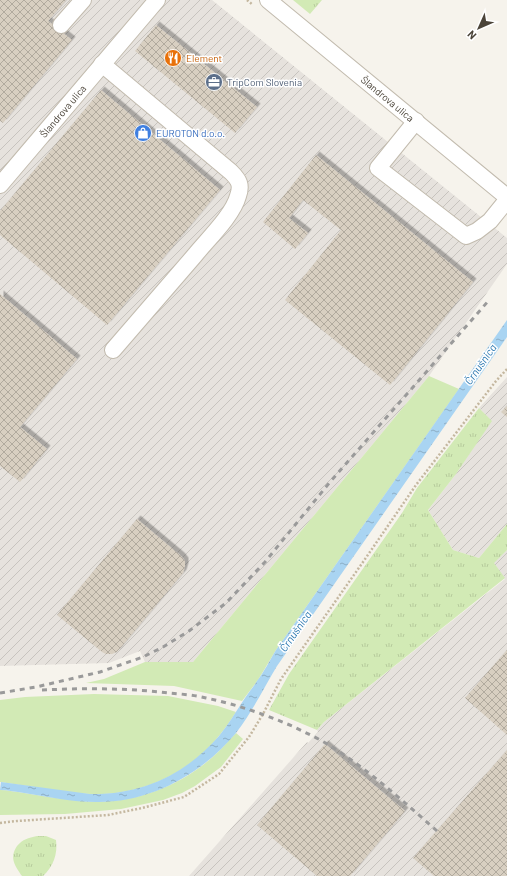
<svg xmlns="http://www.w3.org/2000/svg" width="507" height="876" font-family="Barlow,sans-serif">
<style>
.industrial{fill:url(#industrial-furrows)}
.grass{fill:url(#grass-tufts)}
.green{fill:#d2eab5}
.water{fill:url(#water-ripples)}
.building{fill:url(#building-cross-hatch);filter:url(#shadow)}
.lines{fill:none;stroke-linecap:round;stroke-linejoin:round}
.minor-casing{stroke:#c2bbae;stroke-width:18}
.path{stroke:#c4b79f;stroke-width:2.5;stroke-dasharray:2 2;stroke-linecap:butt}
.minor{stroke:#fff;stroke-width:16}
.rail{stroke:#9a9a9a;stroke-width:3;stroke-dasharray:5 5;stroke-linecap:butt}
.labels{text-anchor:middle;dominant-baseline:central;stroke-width:3;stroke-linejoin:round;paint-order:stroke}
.food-label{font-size:10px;fill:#c56008;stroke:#fff;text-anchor:start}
.service-label{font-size:10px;fill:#4e5e75;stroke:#fff;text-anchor:start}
.street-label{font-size:10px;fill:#4b4439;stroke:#fff}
.shop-label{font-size:10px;fill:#366cbe;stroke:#fff;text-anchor:start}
.water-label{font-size:11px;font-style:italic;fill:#2e7ab2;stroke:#fff}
</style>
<defs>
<pattern id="industrial-furrows" width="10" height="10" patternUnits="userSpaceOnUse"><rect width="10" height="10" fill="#e6e2dd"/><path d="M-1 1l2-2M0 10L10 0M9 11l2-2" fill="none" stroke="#c7c3be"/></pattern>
<pattern id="grass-tufts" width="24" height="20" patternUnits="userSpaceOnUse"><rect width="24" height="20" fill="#d2eab5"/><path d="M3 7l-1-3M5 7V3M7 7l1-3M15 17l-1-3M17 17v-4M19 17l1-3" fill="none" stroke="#b6ca9c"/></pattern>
<pattern id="water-ripples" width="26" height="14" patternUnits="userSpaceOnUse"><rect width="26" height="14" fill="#a9d4f2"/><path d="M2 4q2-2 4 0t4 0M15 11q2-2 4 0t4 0" fill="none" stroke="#8caec5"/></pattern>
<pattern id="building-cross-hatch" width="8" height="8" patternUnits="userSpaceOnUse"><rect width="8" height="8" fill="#d8cfc1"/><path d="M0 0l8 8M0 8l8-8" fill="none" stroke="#b1aa9e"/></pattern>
<filter id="shadow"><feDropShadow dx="3.5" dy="-3.5" stdDeviation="0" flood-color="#0004"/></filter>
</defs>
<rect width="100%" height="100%" fill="#f6f3ec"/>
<g class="industrial">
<path d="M0,0H212L507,238V264L429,376L193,662H145L140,651L109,663L0,666Z"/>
<path d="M507,377V524L479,558L453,550L428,510L456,474L491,421L479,408Z"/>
<path d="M507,550V876H189L307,742L308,743L318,732L317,730L324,722L505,579L493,563Z"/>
</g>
<g class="grass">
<path d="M293,0H322L310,14Z"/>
<path d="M479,408L492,421L456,474L428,510L453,550L479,558L507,524V550L494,563L505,578L324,722L317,730L269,710L289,674L402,513L417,488Z"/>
<path d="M37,836H46L56,840C58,854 53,867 43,876H22C15,866 9,858 17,846C23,839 28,838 37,836Z"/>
</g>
<g class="green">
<path d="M429,376L459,389L276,650L258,680L242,701L174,686L86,683L104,679L145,662H193Z"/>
<path d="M94,694L168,696L218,706L236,712C227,726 217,740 204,752C178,777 139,793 103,794C86,795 70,792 54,790C36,787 18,785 0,782V700L25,697Z"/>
<path d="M236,733L243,739L221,767L195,786L182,793L163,800L121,809L65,814L0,815V790C8,790 16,792 24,793C43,796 62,799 81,801C131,806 184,786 219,751C225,745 230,739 236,733Z"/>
</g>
<path class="water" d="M507,320V337L277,666C264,688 252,712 236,733C202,774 150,803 96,802C72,802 48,797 24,793C16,792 8,790 0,790L1,782L90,794C141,795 185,775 219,736C228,725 235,713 243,701C247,694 253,688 257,681C264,672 270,660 276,650Z"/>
<g class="building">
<path d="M0,0H66L48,21L72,40L3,123L0,121Z"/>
<path d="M156,25L257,107L235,133L135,51Z"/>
<path d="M101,90L220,190L107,325L0,235V211Z"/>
<path d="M316,155L473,282L390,385L285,300L341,230L303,200L289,218L308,233L295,249L263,222Z"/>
<path d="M0,294L77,359L20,427L47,449L20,482L0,466Z"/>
<path d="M507,406V417L501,412Z"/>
<path d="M137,519L181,556L185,561V566L183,573L117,652L112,654H106L102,652L57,615Z"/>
<path d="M507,650V735L465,698Z"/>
<path d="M325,744L405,811L350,876H317L257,825Z"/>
<path d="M507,750V876H434L413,858Z"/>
</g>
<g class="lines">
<g class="minor-casing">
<g id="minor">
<path id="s1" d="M268,0L507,197"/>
<path d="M61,25L83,0"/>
<path d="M102,64L231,172C239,180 242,185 238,196C233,215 208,239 195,255C168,286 141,318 113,350"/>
<path d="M416,121L378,168L466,236L477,231L490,221L507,200"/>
<path id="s2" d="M0,185L157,0"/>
</g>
</g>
<g class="path">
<path d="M247,0L253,5"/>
<path d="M0,823L17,821L108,815L142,808L184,797L219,774L249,737L263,714L281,679L363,562L416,485L496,381L507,369"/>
</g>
<use href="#minor" class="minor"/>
<g class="rail">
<path d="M42,690C84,688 127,688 169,693C181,694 194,695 206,698C235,704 264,714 292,726C306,733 320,739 332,747C370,771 403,801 437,831"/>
<path d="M0,693L36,687L100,672L143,657L163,647L189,631L226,603L265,562L330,482L490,299"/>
</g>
</g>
<defs>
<g id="restaurant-disc" transform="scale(0.9)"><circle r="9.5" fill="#e8710a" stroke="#fff"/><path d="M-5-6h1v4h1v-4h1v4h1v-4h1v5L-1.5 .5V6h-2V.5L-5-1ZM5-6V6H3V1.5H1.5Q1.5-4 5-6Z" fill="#fff"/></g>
<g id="office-disc" transform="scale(0.9)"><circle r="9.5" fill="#5c6f8a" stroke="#fff"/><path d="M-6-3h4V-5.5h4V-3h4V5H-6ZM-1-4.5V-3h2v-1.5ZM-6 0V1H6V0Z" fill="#fff"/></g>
<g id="shop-disc" transform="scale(0.9)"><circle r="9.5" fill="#3f7fe0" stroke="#fff"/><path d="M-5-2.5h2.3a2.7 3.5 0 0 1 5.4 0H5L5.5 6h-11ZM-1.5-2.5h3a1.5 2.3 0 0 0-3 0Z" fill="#fff"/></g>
</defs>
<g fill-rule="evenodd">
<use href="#restaurant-disc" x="173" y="58"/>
<use href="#office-disc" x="214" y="82"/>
<use href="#shop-disc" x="143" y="133"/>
</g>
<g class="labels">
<g class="food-label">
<text x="186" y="58">Element</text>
</g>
<g class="service-label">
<text x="227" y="82">TripCom Slovenia</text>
</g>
<g class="street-label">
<text stroke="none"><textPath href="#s1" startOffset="155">Šlandrova ulica</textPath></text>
<text stroke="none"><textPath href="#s2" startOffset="97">Šlandrova ulica</textPath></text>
</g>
<g class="shop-label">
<text x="156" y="133">EUROTON d.o.o.</text>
</g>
<g class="water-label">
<text transform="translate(480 364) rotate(-55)">Črnušnica</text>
<text transform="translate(295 631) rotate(-55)">Črnušnica</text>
</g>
</g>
<g transform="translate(479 28) rotate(225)" stroke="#ffffff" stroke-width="3" paint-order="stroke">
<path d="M0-3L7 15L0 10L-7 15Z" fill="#4b4439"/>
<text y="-6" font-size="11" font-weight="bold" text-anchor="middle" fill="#4b4439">N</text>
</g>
</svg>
